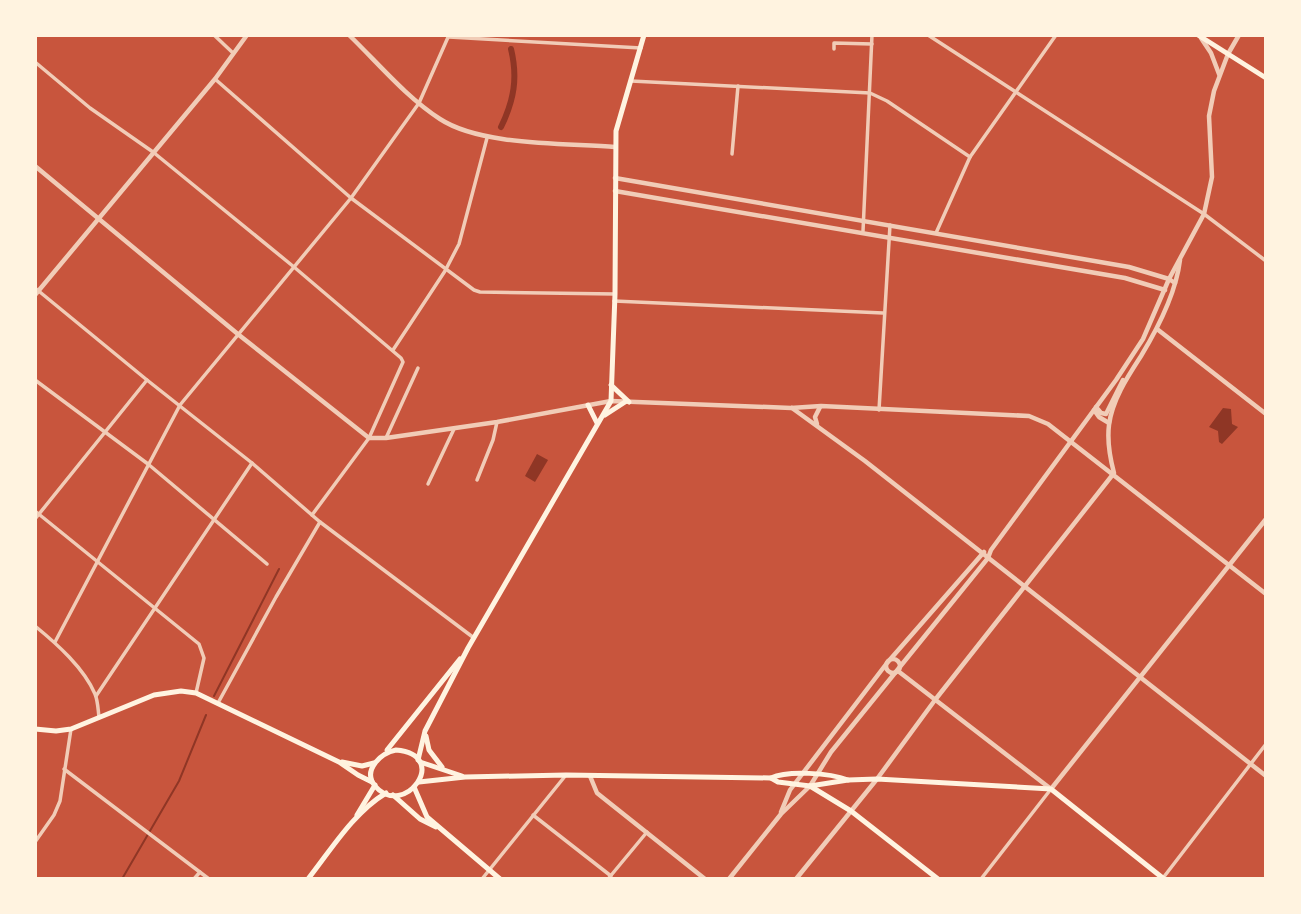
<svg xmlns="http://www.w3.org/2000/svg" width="1301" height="914" font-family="'IBM Plex Sans',sans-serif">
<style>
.water{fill:#8f3625}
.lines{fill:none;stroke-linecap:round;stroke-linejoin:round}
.stream{stroke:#8f3625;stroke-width:2}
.canal{stroke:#8f3625;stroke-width:6}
.minor{stroke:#f1ccb7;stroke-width:3.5}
.tertiary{stroke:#f1ccb7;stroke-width:4.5}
.secondary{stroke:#fff3e0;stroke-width:5}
</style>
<rect width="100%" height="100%" fill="#c8553d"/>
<g class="water">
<path d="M1223,408L1231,409L1232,424L1238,427L1222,444L1219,442L1218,431L1209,427Z"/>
<path d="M537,454L548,460L535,482L525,476Z"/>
</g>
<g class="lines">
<g class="stream">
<path d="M214,696L279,569"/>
<path d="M122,879L179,781L206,715"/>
</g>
<path class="canal" d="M501,127C514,100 518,78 511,49"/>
<g class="minor">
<path d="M214,35L233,53"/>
<path d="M928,35L1204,214L1266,261"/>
<path d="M449,37L641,48"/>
<path d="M834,49V43L872,44"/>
<path d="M35,62L90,108L153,152L294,267L401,358L403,362L369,438L312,515"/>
<path d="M215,79L351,198L474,290L480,292L615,294"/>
<path d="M631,81L870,93L887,101L970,157"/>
<path d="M732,154L738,86"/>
<path d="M863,231L872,35"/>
<path d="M936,233L970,157L1056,35"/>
<path d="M35,288L147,380L252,463L320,522L474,638"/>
<path d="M614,301L883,313"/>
<path d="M393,350L445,271L459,244L487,138"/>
<path d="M35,380L148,464L267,564"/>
<path d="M879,410L890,225"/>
<path d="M386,438L418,368"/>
<path d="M477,480L493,440L497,422"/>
<path d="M428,484L454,429"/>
<path d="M35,511L199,644L204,658L196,693"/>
<path d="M35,519L147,380"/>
<path d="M35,626C57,644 84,668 95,694C98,701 98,710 99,717"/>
<path d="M55,642L180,405L351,198L419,103L449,35"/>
<path d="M96,696L252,463"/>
<path d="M218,703L276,597L320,522"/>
<path d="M64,769L209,879"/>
<path d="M533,815L611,876"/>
<path d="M35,842L54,815L60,801L71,729"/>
<path d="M1163,878L1266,744"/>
<path d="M194,879L200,872"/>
<path d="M482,879L566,775"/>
<path d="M608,879L647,832"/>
<path d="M981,879L1051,789"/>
</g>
<g class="tertiary">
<path d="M349,35C378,63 406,97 440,119C481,146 566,143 615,147"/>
<path d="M1201,38L1211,53L1219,74"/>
<path d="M35,166L239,335L369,438H386L497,422L611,401L791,408L821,406L1029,416L1048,424L1266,594"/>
<path d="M615,178L1129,267L1169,279L1175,283"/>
<path d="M615,191L1125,278L1165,290"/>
<path d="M35,295L215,79L247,35"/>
<path d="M1157,329L1266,414"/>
<path d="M1096,407L1101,413L1106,414L1123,380"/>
<path d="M792,408L865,461L1266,776"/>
<path d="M1094,410L1099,417L1109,423"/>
<path d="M817,424L815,417L820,407"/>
<circle cx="893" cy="666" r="7"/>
<path d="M898,671L1051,789L1266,519"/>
<path d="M590,776L597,793L705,879"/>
<path d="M781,812L790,790L887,663L984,552"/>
<path d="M729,879L781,814L810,786L831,752L988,558L991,550L1116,380L1143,339L1169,279L1204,214L1212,177L1209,116L1214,91L1228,54L1239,35"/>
<path d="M796,879L877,779L935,700L1114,473C1110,458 1107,441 1109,425C1112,400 1128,376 1141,356C1158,328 1176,293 1180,260"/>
</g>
<g class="secondary">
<path d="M1198,35L1266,78"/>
<path d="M611,385L629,402"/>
<path d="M588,405L597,423"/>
<path d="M605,415L625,402"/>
<path d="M35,729L56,731L71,729L154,695L181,691L196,693L339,762L358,775L372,782"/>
<path d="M426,736L429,750L442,767"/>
<path d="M387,750L460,659"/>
<path d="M396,750C452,755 404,820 375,786C362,770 381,753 396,750Z"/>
<path d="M418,760L425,731L468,648L611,401L615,294L616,131L644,35"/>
<path d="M342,762L362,766L374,763"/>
<path d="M420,762L462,776"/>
<path d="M771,778L778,782L810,786L848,780L877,779L1051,789L1164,879"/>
<path d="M419,782L465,777L566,775L771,778C788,770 830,773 848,780"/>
<path d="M810,786L851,811L938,879"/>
<path d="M414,787L427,817L500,879"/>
<path d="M393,795L420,819L436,827"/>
<path d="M357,815L375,785"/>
<path d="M308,879C331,850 353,813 386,793"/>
</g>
</g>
<rect width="1301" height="914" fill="none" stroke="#fff3e0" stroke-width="74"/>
</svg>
